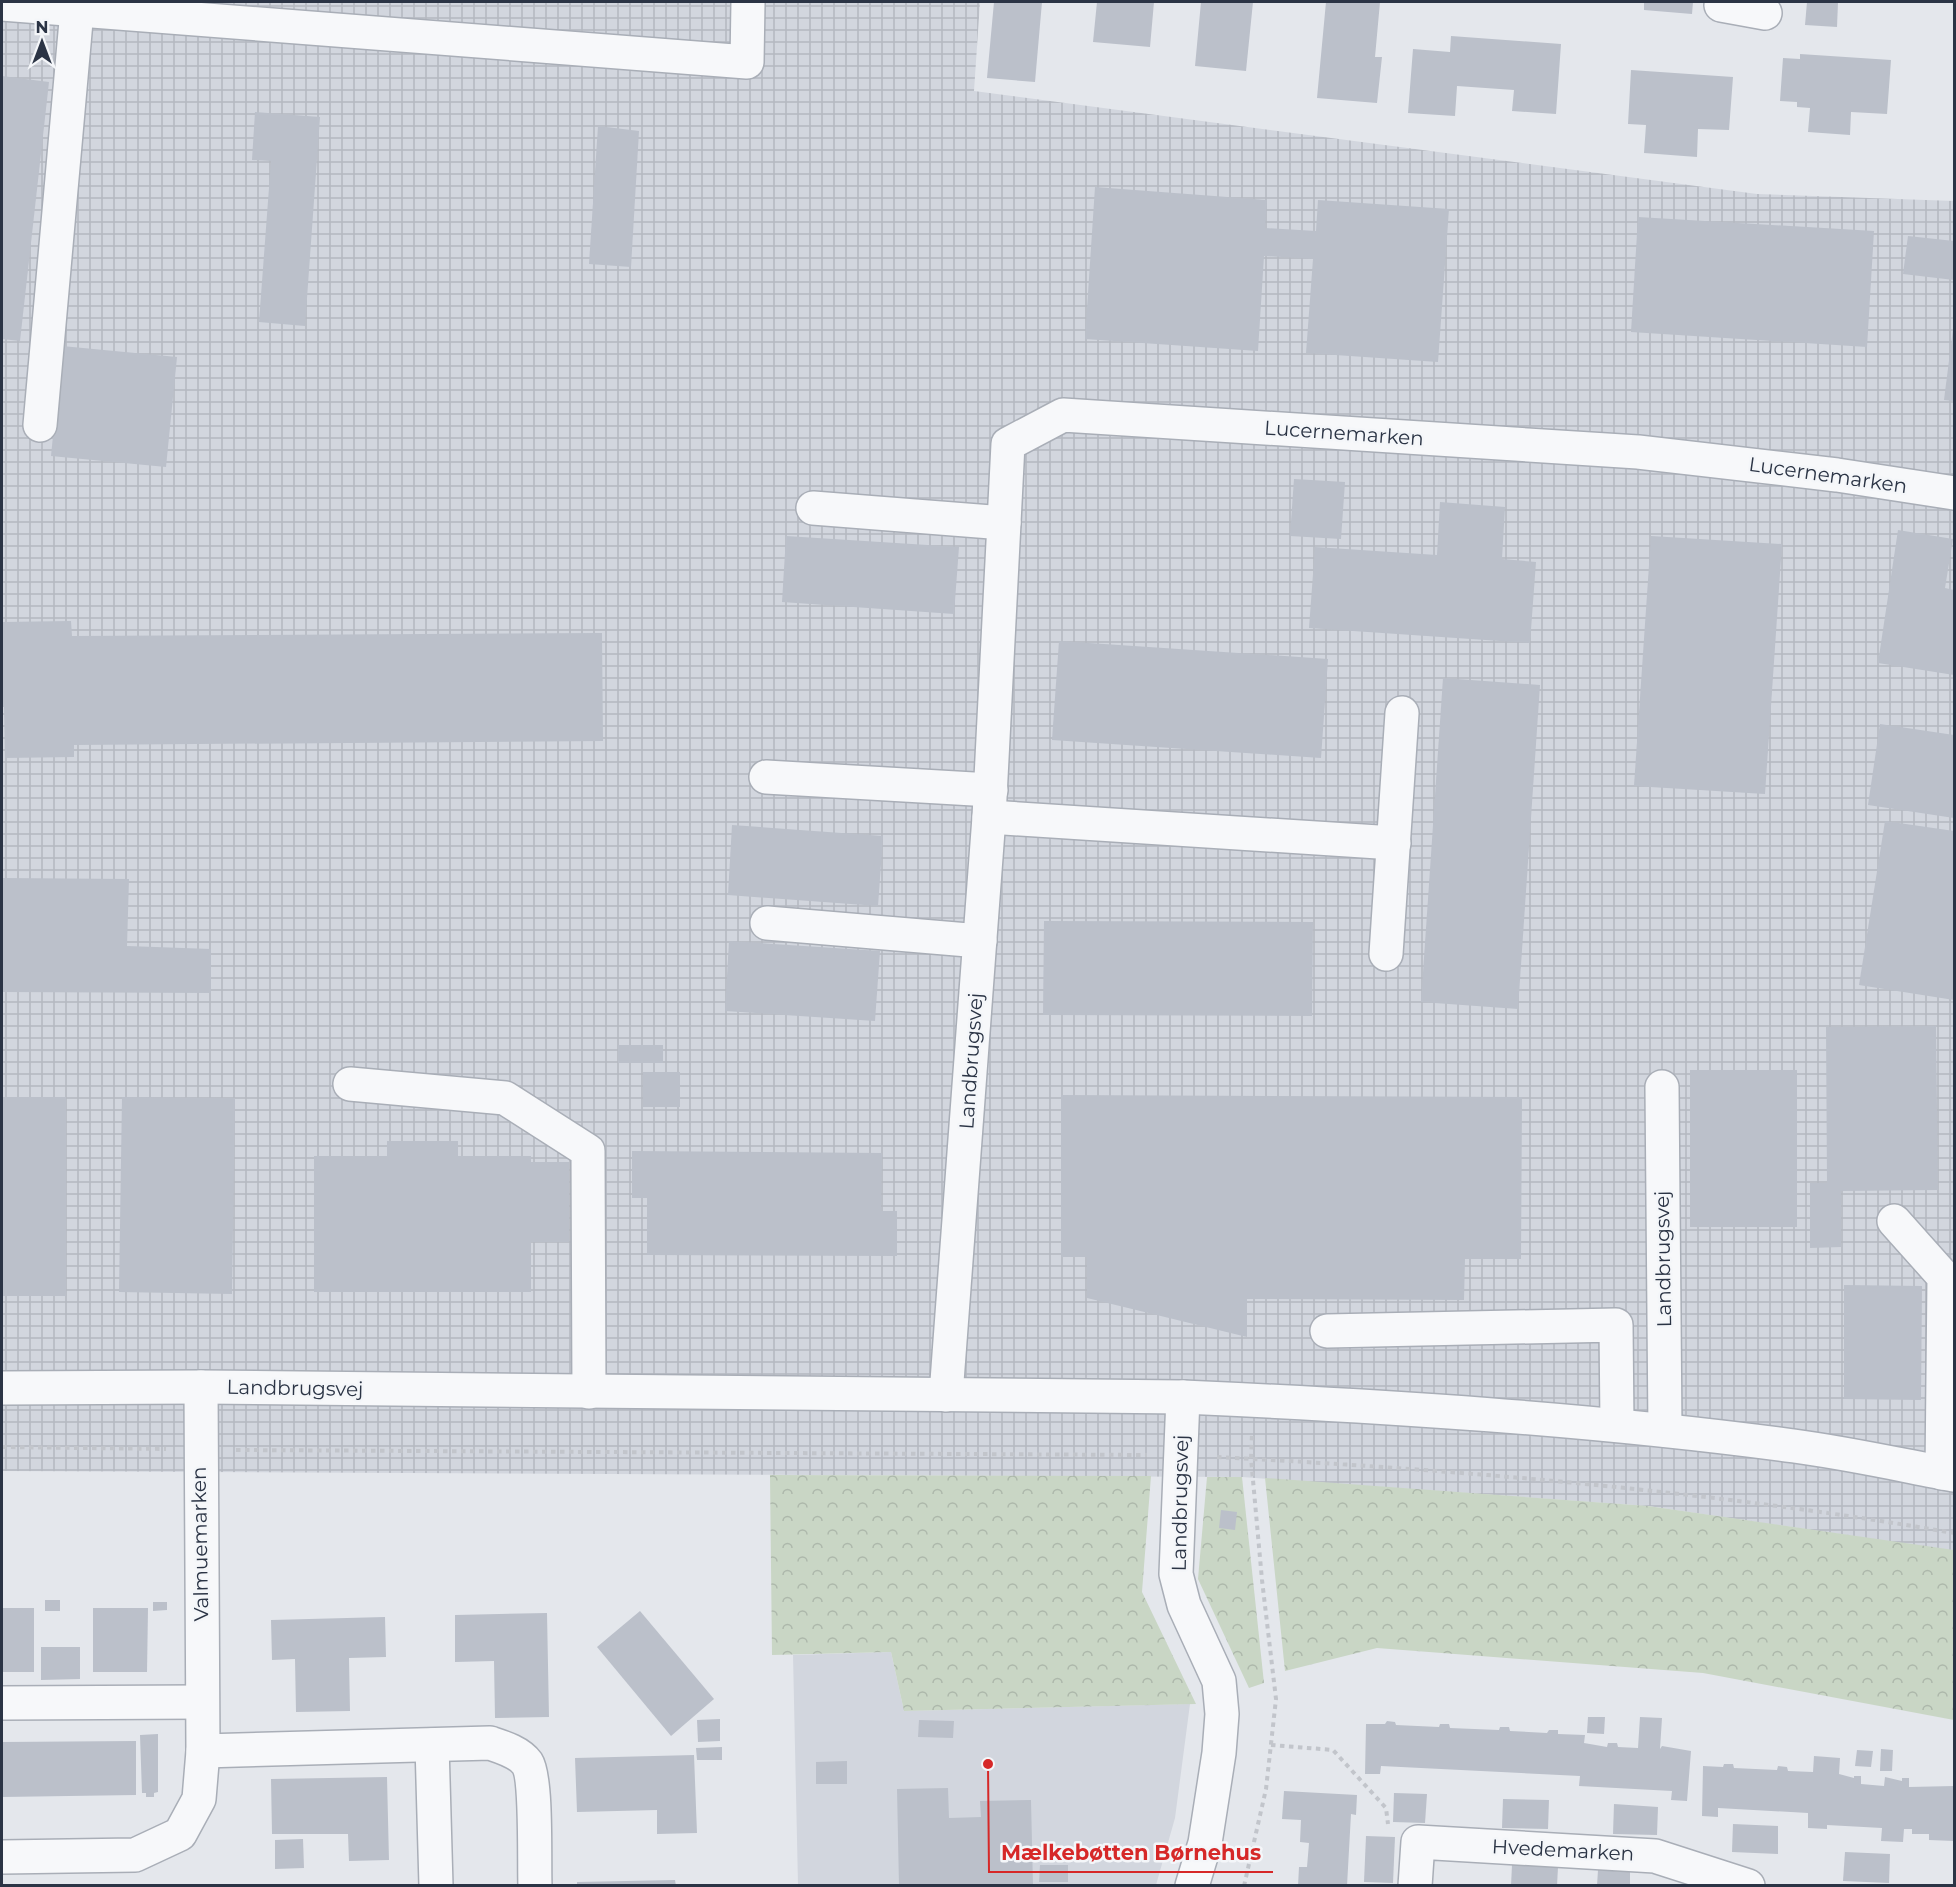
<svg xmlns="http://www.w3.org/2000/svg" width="1956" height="1887" font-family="Montserrat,sans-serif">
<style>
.built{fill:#d2d6de}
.industrial{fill:url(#industrial-grid)}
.forest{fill:url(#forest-crowns)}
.building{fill:#bbc0ca}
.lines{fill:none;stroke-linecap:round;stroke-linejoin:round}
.minor-casing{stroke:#a9aeb7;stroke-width:36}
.path{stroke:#c2c5cb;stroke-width:4;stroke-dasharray:4.5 4.5;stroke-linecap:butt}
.minor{stroke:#f7f8fa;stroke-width:33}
.labels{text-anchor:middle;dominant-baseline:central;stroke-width:5;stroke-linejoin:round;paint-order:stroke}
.street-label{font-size:20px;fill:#2b3445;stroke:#f4f6f9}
.leader{fill:none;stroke:#d62828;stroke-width:2}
.callout-dot{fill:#d62828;stroke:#f4f6f9;stroke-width:2}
.callout-label{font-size:21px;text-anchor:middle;font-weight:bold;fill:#d62828;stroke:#f4f6f9;stroke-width:5;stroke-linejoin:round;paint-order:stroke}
</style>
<defs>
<pattern id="industrial-grid" width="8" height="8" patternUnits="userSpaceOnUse" patternTransform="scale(1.5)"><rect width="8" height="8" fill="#d2d6de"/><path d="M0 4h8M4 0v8" fill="none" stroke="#b4b8c0"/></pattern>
<pattern id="forest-crowns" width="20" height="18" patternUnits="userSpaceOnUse" patternTransform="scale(1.5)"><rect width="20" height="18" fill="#c9d6c5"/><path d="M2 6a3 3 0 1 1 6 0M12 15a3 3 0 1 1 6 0" fill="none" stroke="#adb8ab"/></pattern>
</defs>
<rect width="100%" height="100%" fill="#e4e7ec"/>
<path class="built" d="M891,1652L904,1711L1190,1704L1175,1818L1156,1885H798L793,1655Z"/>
<path class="industrial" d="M2,2H980L974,91L1757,194L1954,201V1551L1648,1506L1242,1477L2,1471Z"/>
<g class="forest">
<path d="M770,1475L1151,1476L1142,1592L1196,1704L904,1711L891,1652L772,1655Z"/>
<path d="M1207,1477H1242L1264,1683L1249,1688L1198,1579Z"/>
<path d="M1265,1478L1648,1506L1954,1550V1720L1703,1673L1377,1648L1285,1671Z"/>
</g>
<g class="building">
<path d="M994,2H1042L1035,82L987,78Z"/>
<path d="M1097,2H1154L1150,47L1093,42Z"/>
<path d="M1201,2H1253L1246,71L1195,66Z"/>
<path d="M1326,2H1380L1375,57H1382L1377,103L1317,98Z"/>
<path d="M1644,2H1693L1692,14L1644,10Z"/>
<path d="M1807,2H1838L1837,27L1805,25Z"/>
<path d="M1451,36L1561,44L1556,114L1512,111L1514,90L1457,86L1455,116L1408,113L1413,49L1450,52Z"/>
<path d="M1800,54L1891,60L1887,114L1851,112L1850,135L1808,132L1810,108L1797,107V102L1780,101L1783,58L1800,59Z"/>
<path d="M1631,70L1733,77L1729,130L1698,129L1697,157L1644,153L1646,125L1628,124Z"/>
<path d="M2,76L49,82L20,341L2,339Z"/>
<path d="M255,112L320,117L305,326L259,322L271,161L252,160Z"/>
<path d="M598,126L639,131L631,267L589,264Z"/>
<path d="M1095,187L1267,200L1265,228L1316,231L1318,200L1449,209L1438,362L1306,353L1313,259L1264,256L1258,351L1085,339Z"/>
<path d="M1638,217L1874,231L1867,347L1631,332Z"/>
<path d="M1908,236L1954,241V280L1903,274Z"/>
<path d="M1953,329H1954V401L1944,400Z"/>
<path d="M62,346L177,357L166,467L51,456Z"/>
<path d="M1294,479L1345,482L1341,539L1290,536Z"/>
<path d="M1440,502L1505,507L1502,559L1536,562L1530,643L1309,628L1315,547L1437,555Z"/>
<path d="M1898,530L1953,539L1945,588L1954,590V675L1878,663Z"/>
<path d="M786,536L959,547L954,614L782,602Z"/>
<path d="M1651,536L1782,544L1765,794L1634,786Z"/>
<path d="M71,621L72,636L602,633L603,741L74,745V757L5,758L4,707H2L3,622Z"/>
<path d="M1059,641L1328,659L1321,758L1052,740Z"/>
<path d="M1443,678L1540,685L1518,1009L1421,1002Z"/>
<path d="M1880,724L1954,735V818L1868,805Z"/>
<path d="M1885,821L1954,831V1000L1859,985Z"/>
<path d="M732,825L883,836L878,906L728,895Z"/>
<path d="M2,878L129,879L127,946L211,949V993L2,992Z"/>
<path d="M1044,921L1313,922L1312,1016L1043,1015Z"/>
<path d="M729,941L880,951L875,1021L725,1011Z"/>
<path d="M1936,1026L1938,1190L1841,1191V1247L1810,1248V1183H1827L1826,1027Z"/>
<rect x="618" y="1045" width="45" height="18"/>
<rect x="1690" y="1070" width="107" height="157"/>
<rect x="643" y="1072" width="37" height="35"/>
<path d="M1061,1095L1522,1097L1521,1259H1465L1464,1300L1247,1299V1337L1087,1298V1257H1061Z"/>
<rect x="2" y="1097" width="64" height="199"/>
<path d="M122,1097L235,1098L232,1294L119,1292Z"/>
<path d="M387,1141H458V1156H531V1162H569V1242H531V1292H314V1156H387Z"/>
<path d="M632,1151L882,1153L881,1211H897V1256L647,1255V1198H632Z"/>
<path d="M1844,1285L1922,1286L1921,1400L1844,1399Z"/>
<path d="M1221,1510L1237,1512L1235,1530L1219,1528Z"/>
<rect x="45" y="1600" width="15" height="11"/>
<path d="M153,1602H167V1610L153,1611Z"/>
<rect x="2" y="1608" width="32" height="64"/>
<path d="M93,1608H148L147,1672H93Z"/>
<path d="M640,1611L714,1699L671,1736L597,1647Z"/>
<path d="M547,1613L549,1717L495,1718L494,1661L455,1662V1615Z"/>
<path d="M385,1617L386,1657L349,1658L350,1711L296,1712L295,1659L272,1660L271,1620Z"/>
<path d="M41,1647H80V1679L41,1680Z"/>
<path d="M1588,1717H1605L1604,1734L1587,1733Z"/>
<path d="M1640,1717L1662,1718L1660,1749L1662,1746L1691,1751L1687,1801L1671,1800L1672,1791L1579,1786L1580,1776L1381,1766L1380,1774H1365L1366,1724H1385L1387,1721L1395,1722L1396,1725L1439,1727L1440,1724H1449L1450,1728L1499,1730L1500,1727H1509L1510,1731L1547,1733L1549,1730H1558V1734L1585,1735L1584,1743L1607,1747L1608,1743H1617L1618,1747L1638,1748Z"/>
<path d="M720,1719V1741L698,1742L697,1720Z"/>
<path d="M919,1720L954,1721L953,1738L918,1737Z"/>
<path d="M158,1734V1792L154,1793V1797H146V1793H142L140,1735Z"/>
<path d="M136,1741V1795L2,1797V1742Z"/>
<path d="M722,1747V1760H697L696,1748Z"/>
<path d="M1881,1749L1893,1750L1892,1771H1880Z"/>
<path d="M1857,1750L1873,1751L1871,1767L1855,1766Z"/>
<path d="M694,1755L697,1833L657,1834V1810L577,1812L575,1758Z"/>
<path d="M1814,1756L1840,1758L1839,1774L1854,1778V1776H1861V1784L1884,1786L1885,1777L1902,1781V1778H1909V1787L1954,1786V1841L1929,1840V1834H1912V1829H1904L1903,1842L1881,1841L1882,1828L1827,1825V1829L1808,1828V1813L1718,1808V1817L1702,1816L1703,1766L1723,1767L1724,1764H1733L1734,1768L1777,1770L1778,1766L1787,1767L1788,1771L1813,1772Z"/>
<path d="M847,1761V1784H816V1762Z"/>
<path d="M387,1777L389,1860L349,1861L348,1834H272L271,1779Z"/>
<path d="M948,1788L949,1818L981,1817L980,1801L1031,1800L1033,1886H899L897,1789Z"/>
<path d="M1284,1791L1357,1795L1356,1815L1351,1814L1347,1886H1298L1299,1867H1307L1309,1843L1300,1842L1301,1820L1282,1819Z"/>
<path d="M1394,1793L1427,1794L1425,1823L1393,1822Z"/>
<path d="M1503,1799L1549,1800L1548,1829L1502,1828Z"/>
<path d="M1614,1804L1658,1807L1657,1835L1613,1834Z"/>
<path d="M1733,1824L1778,1826V1854L1732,1852Z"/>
<path d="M1366,1836L1395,1837L1393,1883L1364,1882Z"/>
<path d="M303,1839L304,1868L275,1869V1840Z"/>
<path d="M1845,1852L1890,1854L1889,1883L1843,1881Z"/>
<path d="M1040,1865H1068V1882H1039Z"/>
<path d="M1512,1865L1558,1867L1557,1886H1511Z"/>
<path d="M1598,1870L1630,1872V1886H1597Z"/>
<path d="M675,1880L676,1886H577V1882Z"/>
</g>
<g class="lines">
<g class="minor-casing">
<g id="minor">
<path d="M1722,2L1721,5L1765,13"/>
<path d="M2,4L747,62L748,2"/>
<path d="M40,425L77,10"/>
<path d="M813,508L1004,523"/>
<path d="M766,777L991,790"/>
<path d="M989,817L1394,843"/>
<path d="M767,923L980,941"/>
<path d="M1386,954L1402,713"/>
<path d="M350,1084L505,1098L588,1151L589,1392"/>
<path d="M1662,1087L1665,1430"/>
<path d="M1894,1221L1944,1277L1942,1473"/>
<path d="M1327,1331L1616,1325L1617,1425"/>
<path d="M2,1388L201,1387L1183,1397C1387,1406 1591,1419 1794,1446C1847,1453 1901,1465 1954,1475"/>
<path d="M946,1395L989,817L1008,444L1063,415L1638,452L1837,475L1954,493"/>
<path d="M1183,1397L1176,1574L1184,1605L1219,1681L1222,1714L1219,1753L1205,1843L1192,1886"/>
<path d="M2,1703L202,1702"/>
<path d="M432,1745L436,1886"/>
<path d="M203,1751L490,1743C502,1747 519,1752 527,1763C537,1778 534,1863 535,1886"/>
<path d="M2,1857L135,1855L180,1834L199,1799L203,1751L201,1387"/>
<path d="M1415,1886L1418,1842L1655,1856L1748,1886"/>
</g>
</g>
<g class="path">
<path d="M2,1447L166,1449"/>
<path d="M236,1450L1147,1455"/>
<path d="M1217,1457C1464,1470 1711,1491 1954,1533"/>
<path d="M1271,1745L1333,1750L1386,1808L1388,1824"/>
<path d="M1244,1886L1266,1789L1276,1699L1262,1580L1251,1458L1252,1434"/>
</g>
<use href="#minor" class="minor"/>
</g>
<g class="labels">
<g class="street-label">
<text transform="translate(1344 433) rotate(4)">Lucernemarken</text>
<text transform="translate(1828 475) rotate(8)">Lucernemarken</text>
<text transform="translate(971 1061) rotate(-86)">Landbrugsvej</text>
<text transform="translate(1663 1259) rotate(-91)">Landbrugsvej</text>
<text transform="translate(295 1388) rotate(1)">Landbrugsvej</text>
<text transform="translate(1180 1503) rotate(-89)">Landbrugsvej</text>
<text transform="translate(200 1544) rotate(-91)">Valmuemarken</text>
<text transform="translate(1563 1850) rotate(3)">Hvedemarken</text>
</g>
</g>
<path class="leader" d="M988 1764L989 1872H1273"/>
<circle class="callout-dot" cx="988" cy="1764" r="6"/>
<g class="callout-label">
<text x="1131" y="1860">Mælkebøtten Børnehus</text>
</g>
<rect width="1956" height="1887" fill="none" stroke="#2b3445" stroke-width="6"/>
<g transform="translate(42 42)" stroke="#f4f6f9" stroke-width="4.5" paint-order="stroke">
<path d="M0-4.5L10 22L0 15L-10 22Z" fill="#2b3445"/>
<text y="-9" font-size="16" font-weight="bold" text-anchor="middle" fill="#2b3445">N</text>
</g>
</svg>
